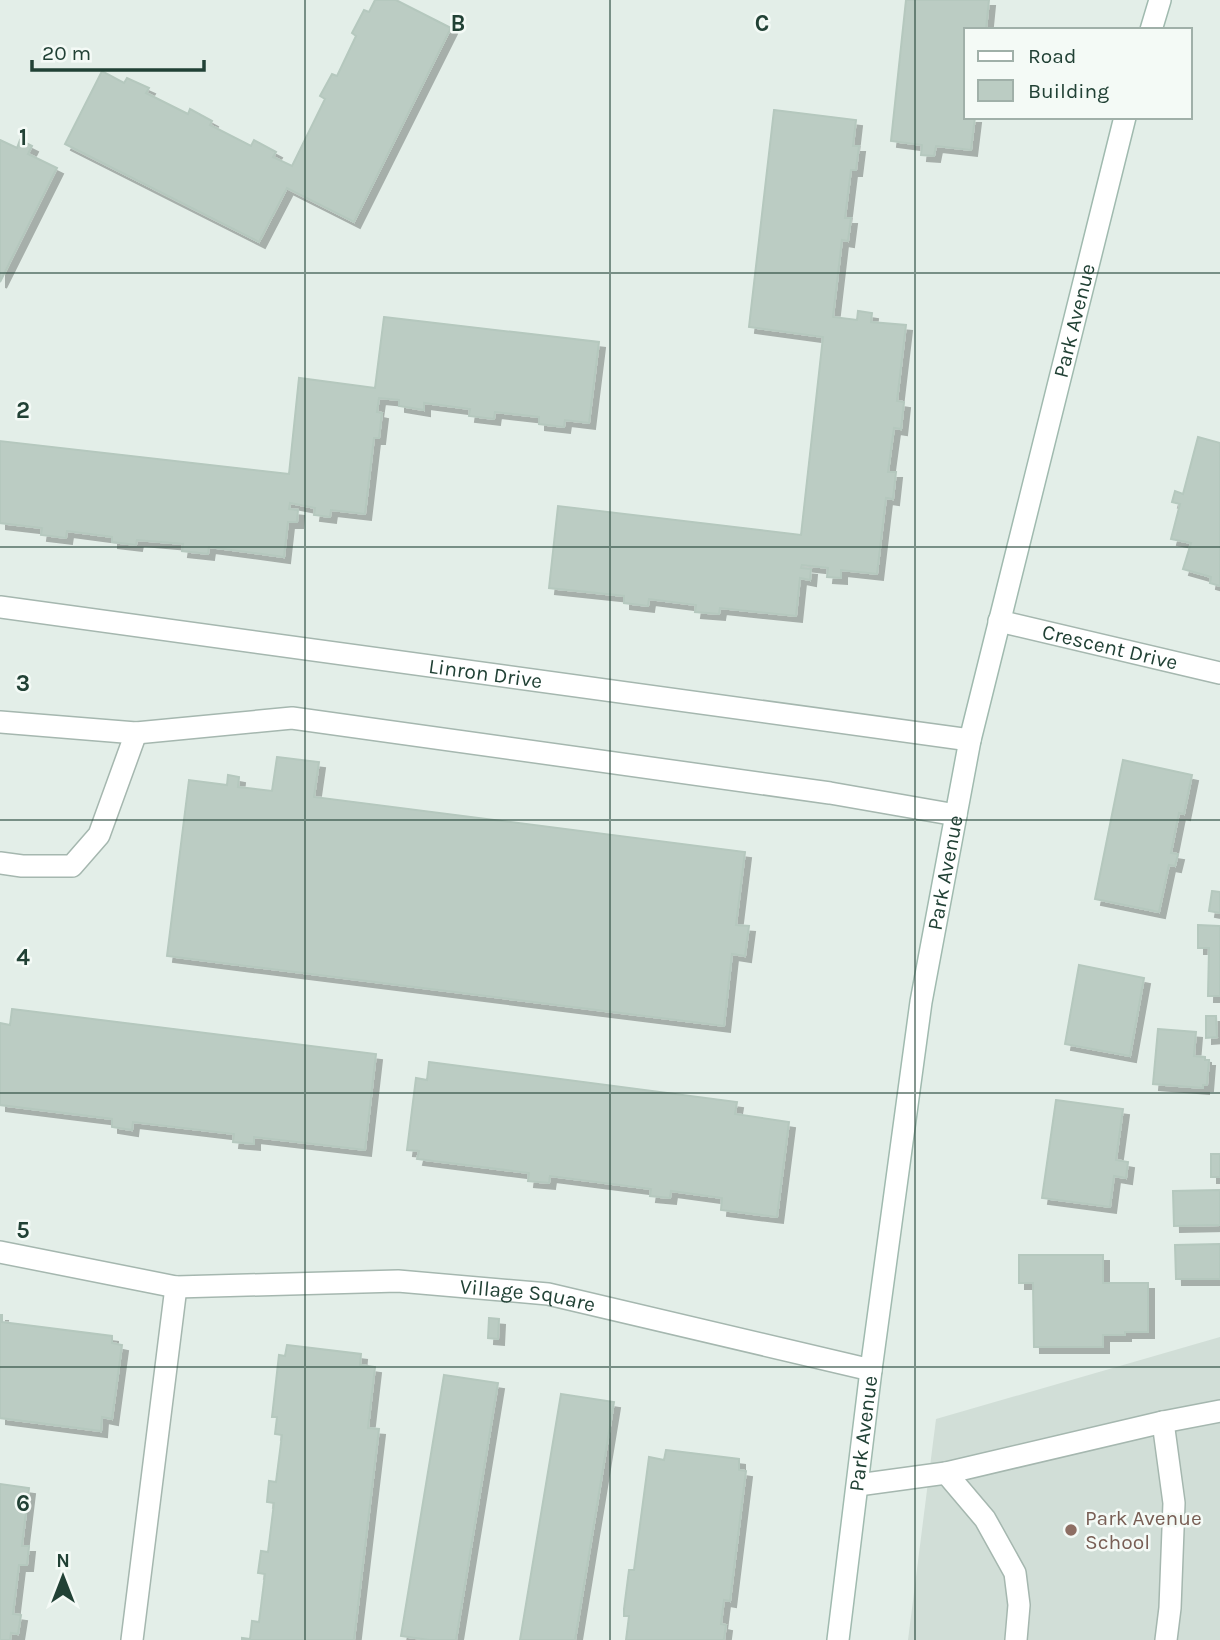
<svg xmlns="http://www.w3.org/2000/svg" width="1220" height="1640" font-family="Karla,sans-serif">
<style>
.built{fill:#d1ded7}
.building{fill:#bbccc3;stroke:#b5c8be;stroke-width:2;filter:url(#shadow)}
.lines{fill:none;stroke-linecap:round;stroke-linejoin:round}
.lane-casing{stroke:#a5b7af;stroke-width:24}
.street-casing{stroke:#a5b7af;stroke-width:24}
.secondary-casing{stroke:#a0baaf;stroke-width:24}
.lane{stroke:#fff;stroke-width:21}
.street{stroke:#fff;stroke-width:21}
.secondary{stroke:#fff;stroke-width:21}
.grid{fill:none;stroke:#214135;stroke-width:2;stroke-opacity:0.55}
.education-dot{fill:#8d6e63;stroke:#f4faf6;stroke-width:2.5}
.labels{text-anchor:middle;dominant-baseline:central;stroke-width:5;stroke-linejoin:round;paint-order:stroke}
.street-label{font-size:21px;fill:#214135;stroke:#f4faf6}
.education-label{font-size:21px;fill:#785e54;stroke:#f4faf6;text-anchor:start}
.grid-label{font-size:23px;text-anchor:middle;font-weight:bold;fill:#214135;stroke:#f4faf6;stroke-width:5;stroke-linejoin:round;paint-order:stroke}
</style>
<defs>
<filter id="shadow"><feDropShadow dx="6" dy="6" stdDeviation="0" flood-color="#0004"/></filter>
</defs>
<rect width="100%" height="100%" fill="#e3eee8"/>
<path class="built" d="M1220,1337V1640H908L936,1419Z"/>
<g class="building">
<path d="M375,0H396L451,28L354,222L287,188L259,242L65,144L102,71L124,83L127,78L149,88L146,93L188,114L190,109L212,121L210,125L251,146L254,140L276,152L273,157L292,166L325,99L320,96L332,74L337,76L356,36L352,33L364,10L369,12Z"/>
<path d="M906,0H989L986,30H966V117H975L971,150L936,146L934,156L921,155L922,145L891,141Z"/>
<path d="M774,110L856,120L853,146H859L856,170H851L845,218H851L848,241L842,240L833,317L857,320L858,311L872,313L871,322L906,325L897,401L904,402L901,429L894,428L888,472H896L893,499L886,498L877,574L841,570V578L827,577L828,568L802,565L801,568L811,569L810,580L800,578L796,616L720,608L719,614L695,612L696,605L649,599L648,606L624,603V596L549,588L558,506L801,535L823,337L749,327Z"/>
<path d="M0,140L17,148L20,140L32,146L28,154L57,168L0,282Z"/>
<path d="M384,317L599,342L589,423L565,420L564,427L539,424V417L495,412L494,419L469,416L470,409L424,403V410L399,406V400L379,398L377,412L382,413L379,438H374L365,514L331,510L330,517L314,515L315,508L290,503L289,509L298,510L297,522H288L284,557L209,547L208,554L182,551L183,544L137,540L136,545L112,542V537L67,531L66,538L41,535L42,528L0,523V441L289,474L299,378L375,388Z"/>
<path d="M1198,437L1220,443V586L1210,583L1211,577L1183,569L1191,543L1171,539L1180,504L1172,502L1175,491L1183,494Z"/>
<path d="M277,757L319,762L314,797L745,852L736,925L749,926L745,956L732,954L724,1026L167,956L189,780L227,785L228,775L239,777L238,787L272,791Z"/>
<path d="M1123,760L1192,775L1184,814L1179,813L1171,853L1178,854L1175,866L1169,865L1159,912L1095,899Z"/>
<path d="M1212,891L1220,892V913L1209,911Z"/>
<path d="M1198,925L1220,926V996H1208L1209,948H1198Z"/>
<path d="M1079,965L1144,978L1130,1056L1065,1044Z"/>
<path d="M12,1009L376,1054L365,1150L254,1137V1144L233,1142L234,1134L133,1122L132,1130L112,1127V1119L0,1105V1023L10,1025Z"/>
<path d="M1206,1016H1216L1217,1037L1206,1038Z"/>
<path d="M1158,1029L1196,1032L1194,1056L1205,1057V1060H1209L1207,1085H1203V1088L1153,1084Z"/>
<path d="M429,1062L737,1102L735,1114L789,1122L777,1217L721,1210L722,1198L671,1191L670,1198L650,1196L651,1189L550,1176L549,1183L528,1181L529,1173L417,1159L419,1151L407,1150L416,1078L427,1080Z"/>
<path d="M1056,1100L1123,1109L1116,1160L1128,1162L1126,1178L1114,1176L1110,1207L1042,1198Z"/>
<rect x="1211" y="1154" width="9" height="23"/>
<path d="M1220,1190V1225L1174,1226L1173,1191Z"/>
<path d="M1220,1244V1279H1176L1175,1245Z"/>
<path d="M1019,1255H1103V1283H1148V1332H1125V1335H1103V1347H1034L1033,1283H1019Z"/>
<path d="M0,1315H2V1322L112,1336V1343L122,1345L112,1419L102,1417L101,1431L0,1418Z"/>
<path d="M489,1318L499,1319L498,1339L488,1338Z"/>
<path d="M287,1345L361,1354L360,1365L375,1367L368,1428L379,1429L354,1640H242V1638L250,1639L252,1621L259,1622L265,1574L258,1573L261,1551L268,1552L274,1503L267,1502L269,1481L276,1482L282,1435L275,1434L277,1417H272L279,1355L285,1356Z"/>
<path d="M444,1375L498,1383L456,1640H429L401,1636Z"/>
<path d="M561,1394L614,1402L575,1640H520Z"/>
<path d="M666,1450L739,1459V1470L746,1471L730,1601L724,1600L721,1624L726,1625L724,1640H626L629,1616H624V1609L629,1570H634L649,1457L664,1460Z"/>
<path d="M0,1484L29,1488L22,1546H29L27,1565H19L13,1614L21,1615L18,1634L11,1633L10,1640H0Z"/>
</g>
<g class="lines">
<g class="lane-casing">
<g id="lane">
<path d="M0,722L136,733L99,835L72,866H22L0,863"/>
<path d="M136,733L292,718L830,793L956,815"/>
<path d="M1163,1422L1174,1503L1170,1608L1166,1640"/>
<path d="M946,1473L985,1519L1015,1573L1019,1605L1016,1640"/>
<path d="M858,1485L946,1473L1163,1422L1220,1411"/>
</g>
</g>
<g class="street-casing">
<g id="street">
<path id="s1" d="M0,607L970,740"/>
<path id="s2" d="M999,621L1220,673"/>
<path id="s3" d="M0,1252L176,1287L398,1281L548,1294L871,1370"/>
<path d="M132,1640L176,1287"/>
</g>
</g>
<g class="secondary-casing">
<g id="secondary">
<path d="M1151,30L1160,0"/>
<path id="s4" d="M838,1640L871,1370L921,1002L970,740L1125,117"/>
</g>
</g>
<use href="#lane" class="lane"/>
<use href="#street" class="street"/>
<use href="#secondary" class="secondary"/>
</g>
<path class="grid" d="M305,0V1640M610,0V1640M915,0V1640M0,273H1220M0,547H1220M0,820H1220M0,1093H1220M0,1367H1220"/>
<circle class="education-dot" cx="1071" cy="1530" r="7"/>
<g class="labels">
<g class="street-label">
<text stroke="none"><textPath href="#s4" startOffset="1342">Park Avenue</textPath></text>
<text stroke="none"><textPath href="#s2" startOffset="114">Crescent Drive</textPath></text>
<text stroke="none"><textPath href="#s1" startOffset="490">Linron Drive</textPath></text>
<text stroke="none"><textPath href="#s4" startOffset="775">Park Avenue</textPath></text>
<text stroke="none"><textPath href="#s3" startOffset="532">Village Square</textPath></text>
<text stroke="none"><textPath href="#s4" startOffset="208">Park Avenue</textPath></text>
</g>
<g class="education-label">
<text x="1085" y="1518">Park Avenue<tspan x="1085" dy="24">School</tspan></text>
</g>
</g>
<g class="grid-label">
<text x="458" y="31">B</text>
<text x="762" y="31">C</text>
<text x="23" y="145">1</text>
<text x="23" y="418">2</text>
<text x="23" y="691">3</text>
<text x="23" y="965">4</text>
<text x="23" y="1238">5</text>
<text x="23" y="1511">6</text>
</g>
<rect x="964" y="28" width="228" height="91" fill="#f4faf6" stroke="#a0b0a9" stroke-width="2"/>
<rect x="978" y="51" width="35" height="10" fill="#ffffff" stroke="#a0b0a9" stroke-width="2"/>
<text x="1028" y="63" font-size="21" fill="#214135">Road</text>
<rect x="978" y="80" width="35" height="21" fill="#bbccc3" stroke="#a0b0a9" stroke-width="2"/>
<text x="1028" y="98" font-size="21" fill="#214135">Building</text>
<g transform="translate(63 1577)" stroke="#f4faf6" stroke-width="5" paint-order="stroke">
<path d="M0-5L12 26L0 18L-12 26Z" fill="#214135"/>
<text y="-10" font-size="19" font-weight="bold" text-anchor="middle" fill="#214135">N</text>
</g>
<path d="M32 60v10h172v-10" fill="none" stroke="#214135" stroke-width="3.5"/>
<text x="42" y="60" font-size="21" fill="#214135" stroke="#f4faf6" stroke-width="5" paint-order="stroke">20 m</text>
</svg>
